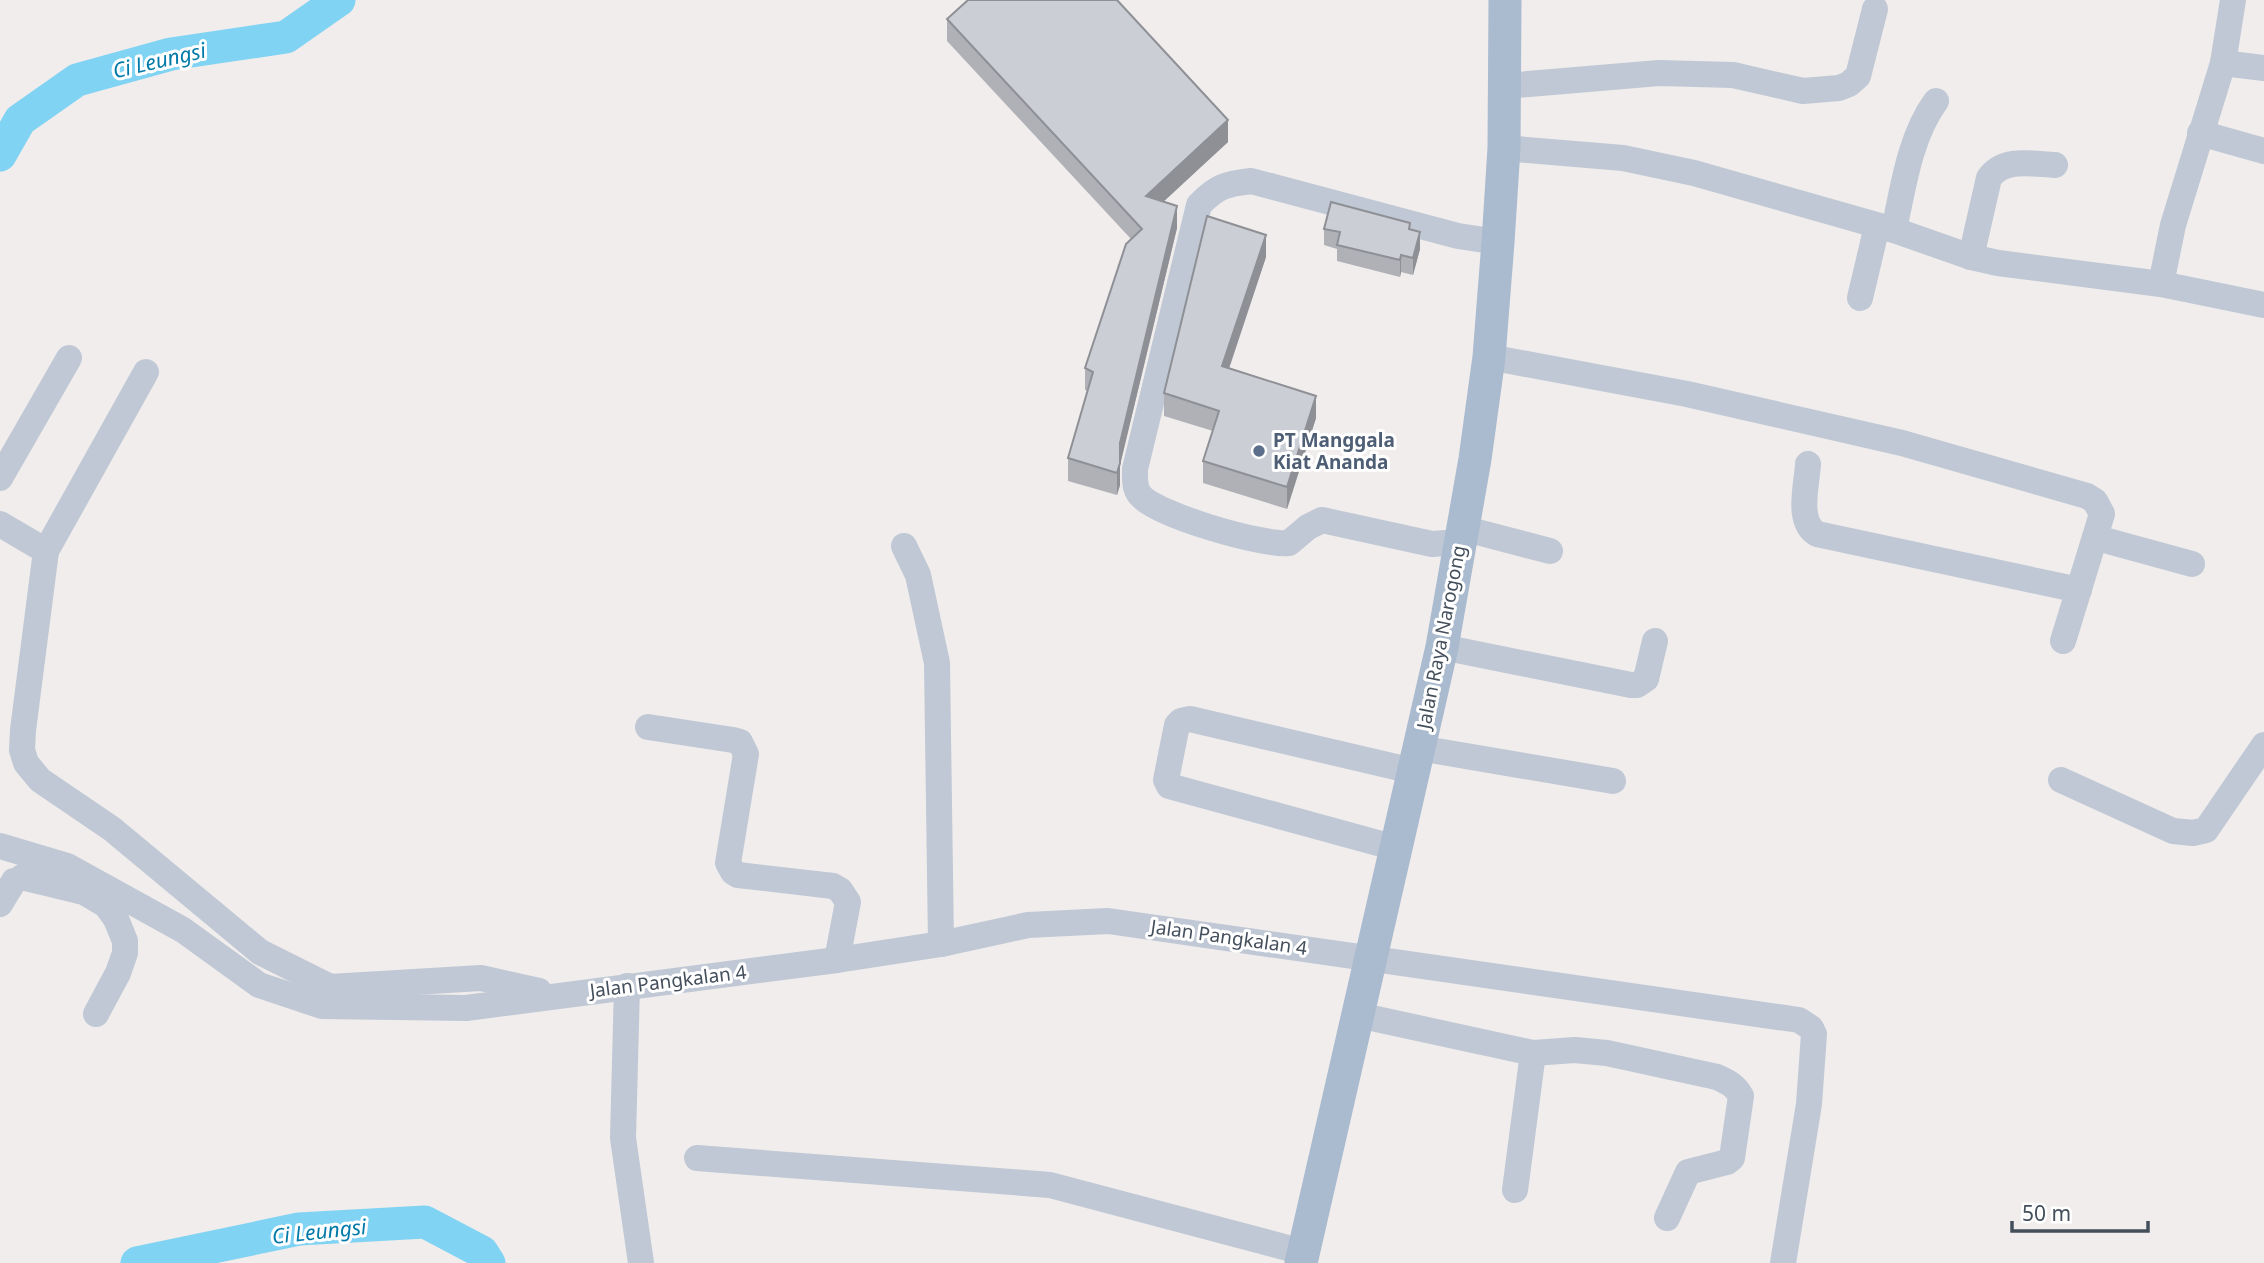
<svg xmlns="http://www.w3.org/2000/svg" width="2264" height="1263" font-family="'Noto Sans',sans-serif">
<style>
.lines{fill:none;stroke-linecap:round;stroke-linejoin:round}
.river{stroke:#80d3f3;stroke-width:33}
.minor{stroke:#bfc8d4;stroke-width:26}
.major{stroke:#aabacf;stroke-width:33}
.wall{fill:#afb1b7}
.shaded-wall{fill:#8e9095}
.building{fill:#cbced5;stroke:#8e9095;stroke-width:2}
.service-dot{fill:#5c6f8a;stroke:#fff;stroke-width:2.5}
.labels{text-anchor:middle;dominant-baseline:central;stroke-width:6;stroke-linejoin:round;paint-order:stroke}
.service-label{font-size:19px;font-weight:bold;fill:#4e5e75;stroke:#fff;text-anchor:start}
.street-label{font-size:19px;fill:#444f5c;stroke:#fff}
.water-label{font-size:21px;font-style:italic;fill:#027aa9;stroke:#fff}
</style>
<rect width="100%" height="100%" fill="#f0edec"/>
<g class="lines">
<g class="river">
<path d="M0,155L20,120L77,80L171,54L286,37L339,0"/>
<path d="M137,1263L299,1229L425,1222L482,1252L489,1263"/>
</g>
<g class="minor">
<path d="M2223,63L2264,68"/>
<path d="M1505,86L1659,73L1733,75L1803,91L1839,88L1849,84L1858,76L1875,9"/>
<path d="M2200,133L2264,151"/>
<path d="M1504,148L1623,158L1694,173L1894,230L1971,257L1998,263L2161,284L2264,305"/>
<path d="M1894,230C1903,188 1910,136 1936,101"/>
<path d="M1971,257L1989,178C2004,157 2032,164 2055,165"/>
<path d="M2161,284L2173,225L2223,63L2233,0"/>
<path d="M1860,298L1877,226"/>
<path d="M1489,357L1687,394L1902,443L2087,496L2095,501L2102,514L2063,641"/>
<path d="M1808,464C1807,485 1796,521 1817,534L2079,590"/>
<path d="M0,478L69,358"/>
<path d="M0,524L46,551L23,730L22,750L26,763L40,780L112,829L260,952L330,987L481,978L539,991"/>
<path d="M1462,528L1550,551"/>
<path d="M2097,538L2192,564"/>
<path d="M1460,542L1432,544L1322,520L1308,527L1289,543C1263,546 1156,515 1140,495C1134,488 1135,478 1135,469L1199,205C1217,186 1226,184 1251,181L1458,236L1498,242"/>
<path d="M904,546L918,575L937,663L941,944"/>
<path d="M46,551L146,372"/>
<path d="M1442,647L1631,685H1637L1646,679L1655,641"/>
<path d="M648,727L733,740L740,742L746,754L728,863L733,872L738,875L833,886L840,890L848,902L837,960"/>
<path d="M1419,748L1613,781"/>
<path d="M2061,780L2173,831L2193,833L2206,830L2264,745"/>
<path d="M0,846L67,866L183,930L259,985L322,1006L466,1008L837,960L941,944L1028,925L1108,921L1799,1020L1811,1028L1814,1034L1809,1104L1783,1263"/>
<path d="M1396,848L1169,786L1166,780L1177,725L1181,721L1190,719L1413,771"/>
<path d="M22,877L84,892L106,905L116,919L125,941V953L118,973L96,1014"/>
<path d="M0,904L14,881"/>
<path d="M627,986L623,1138L641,1263"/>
<path d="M1358,1015L1533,1053L1515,1190"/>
<path d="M1533,1053L1575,1050L1607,1053L1717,1077C1728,1082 1735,1085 1741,1096L1732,1158L1727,1162L1688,1172L1667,1218"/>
<path d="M697,1158L1050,1185L1303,1252"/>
</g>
<path class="major" d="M1301,1263L1442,647L1475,459L1489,357L1498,242L1504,148L1505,0"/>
</g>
<g class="wall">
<path d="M947,19L1228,142L1163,201L1177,228L1120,465V485L1117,495L1068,481V458L1088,391L1085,390V368L1131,239L947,41Z"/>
<path d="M1324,229L1410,230L1420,249L1413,275L1401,272L1400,277L1337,261V249L1324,245Z"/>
<path d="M1266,257L1229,369L1316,418L1287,509L1203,483V461L1213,431L1164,416V393Z"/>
</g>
<g class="shaded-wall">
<path d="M1228,120V142L1146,218V196Z"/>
<path d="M1177,206V228L1120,465V485L1117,495V473L1120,443Z"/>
<path d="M1420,232V249L1413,275V258Z"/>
<path d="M1266,235V257L1222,389V366Z"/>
<path d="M1401,255V272L1400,277V260Z"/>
<path d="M1316,396V418L1287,509V487Z"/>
</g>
<g class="building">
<path d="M968,0H1117L1228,120L1146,196L1177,206L1120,443V463L1117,473L1068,458L1093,372L1085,368L1126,244L1142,229L947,19Z"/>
<path d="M1331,202L1410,223L1409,229L1420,232L1413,258L1401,255L1400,260L1337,245L1340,232L1324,229Z"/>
<path d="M1207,216L1266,235L1222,366L1316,396L1287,487L1203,461L1219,411L1164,393Z"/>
</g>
<circle class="service-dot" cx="1259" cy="451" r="7"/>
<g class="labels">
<g class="service-label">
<text x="1273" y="440">PT Manggala<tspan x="1273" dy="22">Kiat Ananda</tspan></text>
</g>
<g class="street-label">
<text transform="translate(1441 637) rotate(-79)">Jalan Raya Narogong</text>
<text transform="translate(1229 937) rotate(8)">Jalan Pangkalan 4</text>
<text transform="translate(668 981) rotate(-7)">Jalan Pangkalan 4</text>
</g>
<g class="water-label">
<text transform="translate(159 60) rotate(-13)">Ci Leungsi</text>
<text transform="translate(319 1231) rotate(-6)">Ci Leungsi</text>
</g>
</g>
<path d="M2012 1221v10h136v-10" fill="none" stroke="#444f5c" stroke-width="3.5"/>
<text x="2022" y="1221" font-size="21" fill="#444f5c" stroke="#ffffff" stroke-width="5" paint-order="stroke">50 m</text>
</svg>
